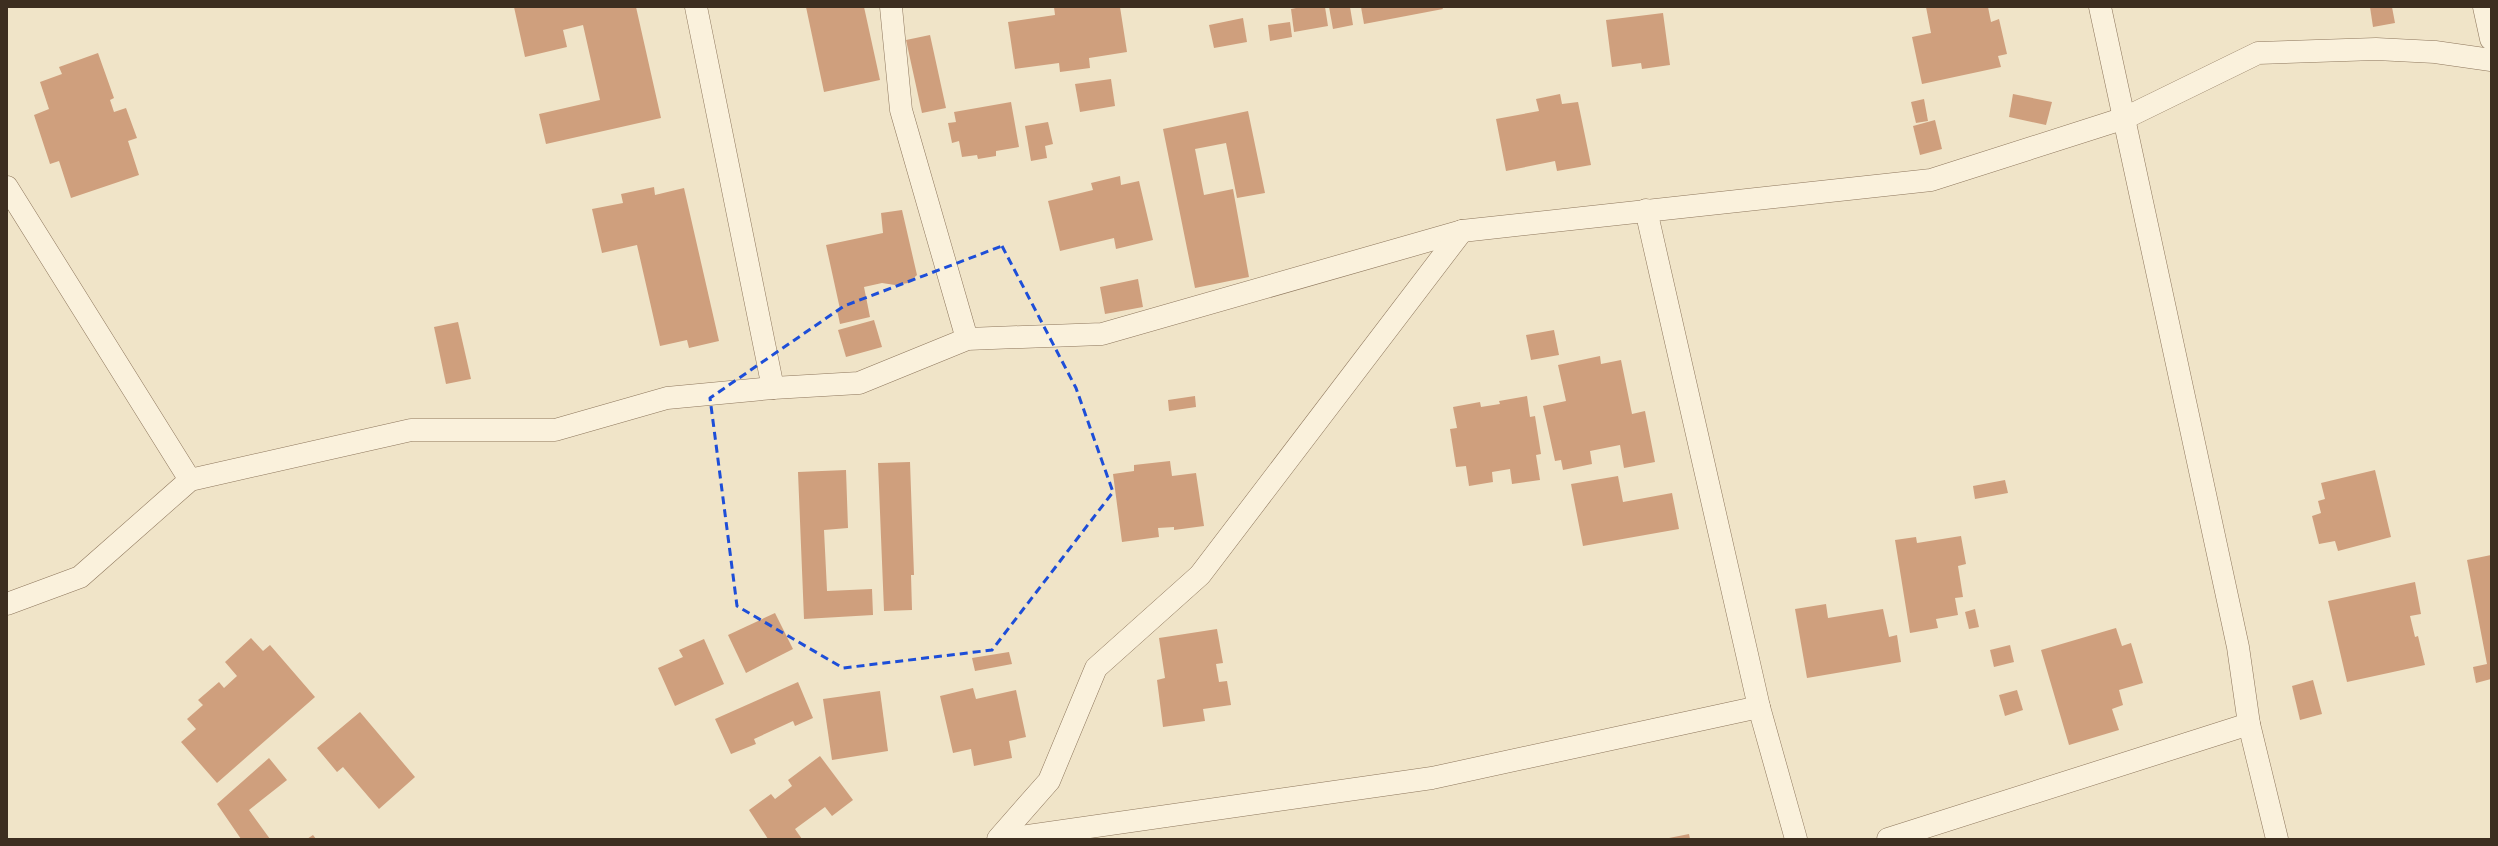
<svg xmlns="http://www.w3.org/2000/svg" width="2498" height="846" font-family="'Noto Serif',serif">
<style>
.building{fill:#cf9f7d}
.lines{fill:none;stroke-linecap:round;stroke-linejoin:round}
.street-casing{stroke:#8d765c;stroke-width:23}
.street{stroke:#faf1dc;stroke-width:22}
.marked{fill:none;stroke:#1d4ed8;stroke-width:3;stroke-dasharray:8 5;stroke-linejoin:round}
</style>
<rect width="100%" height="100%" fill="#f0e4c8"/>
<g class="building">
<path d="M514,7H636L661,118L546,144L539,114L600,100L583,25L563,30L567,47L525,57Z"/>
<path d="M806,7H864L880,80L824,92Z"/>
<path d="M1054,7H1120L1127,52L1089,58L1090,68L1060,72L1059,63L1015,69L1008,22L1055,15Z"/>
<path d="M1301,7H1325L1328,26L1294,32L1291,9Z"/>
<path d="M1329,7H1350L1353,25L1333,29Z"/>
<path d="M1361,7H1442L1443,9L1364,24Z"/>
<path d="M1926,7H1988L1991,22L1999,19L2007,54L1998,56L2001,67L1922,84L1912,37L1931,33Z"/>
<path d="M2370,7H2392L2395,23L2373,27Z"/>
<path d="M1663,13L1670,65L1642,69L1641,63L1612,67L1606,20Z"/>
<path d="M1243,18L1247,42L1214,48L1209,25Z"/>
<path d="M1290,22L1292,37L1270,41L1268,25Z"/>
<path d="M930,35L946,108L922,113L906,40Z"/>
<path d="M98,53L114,98L110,100L114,112L126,108L137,138L128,141L139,175L71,198L59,161L50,164L34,115L49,109L40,82L62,74L59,67Z"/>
<path d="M1111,79L1115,106L1080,112L1075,84Z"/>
<path d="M1560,94L1562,104L1578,102L1591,165L1557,171L1555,161L1506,171L1496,119L1539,111L1536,99Z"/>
<path d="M2013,94L2052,102L2046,125L2009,117Z"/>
<path d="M1924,99L1928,121L1916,123L1911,102Z"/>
<path d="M1011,102L1019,147L996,151V156L978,159L977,155L962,157L959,141L952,143L948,123L956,122L954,112Z"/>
<path d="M1248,111L1265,193L1237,198L1226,143L1195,149L1204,195L1233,189L1249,277L1195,288L1163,129Z"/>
<path d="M1935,120L1942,149L1920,155L1913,126Z"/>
<path d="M1048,122L1053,144L1045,146L1047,158L1031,161L1025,126Z"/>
<path d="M1120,176L1121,185L1139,181L1153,240L1116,249L1114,238L1060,251L1048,201L1093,190L1091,183Z"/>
<path d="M654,187L655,195L684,188L719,341L689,348L687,340L660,346L637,245L602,253L592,209L623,203L621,194Z"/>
<path d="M902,210L917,275L908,283L895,285L882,283L864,287L870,317L840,324L837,310L840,309L826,245L883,233L881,213Z"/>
<path d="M1138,279L1143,307L1105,314L1100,287Z"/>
<path d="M874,320L882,347L846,357L838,330Z"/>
<path d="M458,322L471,379L446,384L434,327Z"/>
<path d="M1554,330L1559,355L1531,360L1526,335Z"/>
<path d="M1600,356L1601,364L1621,360L1632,414L1645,411L1655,462L1624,468L1620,445L1590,451L1592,464L1563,470L1561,460L1555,461L1543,406L1566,401L1558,365Z"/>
<path d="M1195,396L1196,407L1169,411L1168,400Z"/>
<path d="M1527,396L1530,417L1535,416L1541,454L1536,455L1540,480L1512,484L1510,469L1492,472L1493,482L1469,486L1466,466L1456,467L1450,429L1457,428L1453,407L1480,402L1481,407L1500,404L1499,401Z"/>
<path d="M1170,461L1172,476L1196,473L1204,526L1174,530V527L1158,528L1159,537L1122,542L1113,474L1134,471V465Z"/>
<path d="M910,462L914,575H911L912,610L884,611L878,463Z"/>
<path d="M846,470L848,528L824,530L827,591L872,589L873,615L804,619L798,472Z"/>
<path d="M2375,470L2391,537L2338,551L2335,541L2319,544L2312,516L2321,513L2318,501L2325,499L2321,483Z"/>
<path d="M1618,476L1623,502L1672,493L1679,529L1583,546L1571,484Z"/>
<path d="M2005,480L2008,493L1975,499L1973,486Z"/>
<path d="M1961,536L1966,564L1958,566L1963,597L1955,598L1958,615L1936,619L1938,628L1910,633L1895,540L1916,537L1917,543Z"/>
<path d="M2491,555V679L2476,683L2473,667L2487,664L2467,560Z"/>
<path d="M2415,582L2421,614L2410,616L2415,637L2418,636L2425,665L2347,682L2328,601Z"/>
<path d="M1826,604L1828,618L1883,609L1889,637L1897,635L1901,662L1807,678L1795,609Z"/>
<path d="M1975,609L1979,627L1969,629L1965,612Z"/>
<path d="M775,613L793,649L746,673L728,635Z"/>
<path d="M2116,628L2122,646L2131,643L2143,683L2119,690L2123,705L2112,709L2119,730L2069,745L2041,650Z"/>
<path d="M1217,629L1223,663L1216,664L1219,682L1227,681L1231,705L1203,709L1205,721L1163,727L1157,680L1165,678L1159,638Z"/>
<path d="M251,638L263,651L270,645L315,697L217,783L181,742L196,729L187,719L203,705L198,700L219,682L224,688L237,676L225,662Z"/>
<path d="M704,639L724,684L675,706L658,668L683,657L679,650Z"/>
<path d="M2010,645L2014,662L1994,667L1990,650Z"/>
<path d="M1009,652L1012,664L975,671L972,658Z"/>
<path d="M2313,680L2322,714L2300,720L2292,686Z"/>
<path d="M798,682L813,718L795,726L793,721L754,739L756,744L731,754L715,719Z"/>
<path d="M973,688L976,699L1016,690L1026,737L1009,741L1012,758L974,766L971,749L953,753L940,696Z"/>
<path d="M2017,690L2023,710L2005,716L1999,695Z"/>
<path d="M880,691L888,751L832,760L823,699Z"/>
<path d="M360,712L415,777L379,809L343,767L337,772L317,748Z"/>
<path d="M820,756L853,800L832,816L825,807L795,829L802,839H768L749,810L771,794L775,799L792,786L788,780Z"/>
<path d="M269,758L287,780L249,810L270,839H241L217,804Z"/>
<path d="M1689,834L1690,839H1669V838Z"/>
<path d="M313,835L316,839H307Z"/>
</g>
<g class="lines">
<g class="street-casing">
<g id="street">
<path d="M696,7L773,388"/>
<path d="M891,7L901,110L967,339"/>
<path d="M2100,7L2238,647L2249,724L2277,839"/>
<path d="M2484,7L2491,39"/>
<path d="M7,187L190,480"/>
<path d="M1646,210L1759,707L1796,839"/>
<path d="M7,604L80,577L190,480L411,430H555L667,398L773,388L859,383L967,339L1102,334L1462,231L1931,180L2125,118L2258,53L2376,49L2435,52L2491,60"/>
<path d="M998,839L1049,781L1096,668L1200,575L1462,231"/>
<path d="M1006,839L1432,778L1759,707"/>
<path d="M1888,839L2249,724"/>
</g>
</g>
<use href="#street" class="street"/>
</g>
<path class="marked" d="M1002,246L1076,388L1113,492L992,650L843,668L737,606L710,398L844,306Z"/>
<rect width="2498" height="846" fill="none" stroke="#3d2e20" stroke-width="16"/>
</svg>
